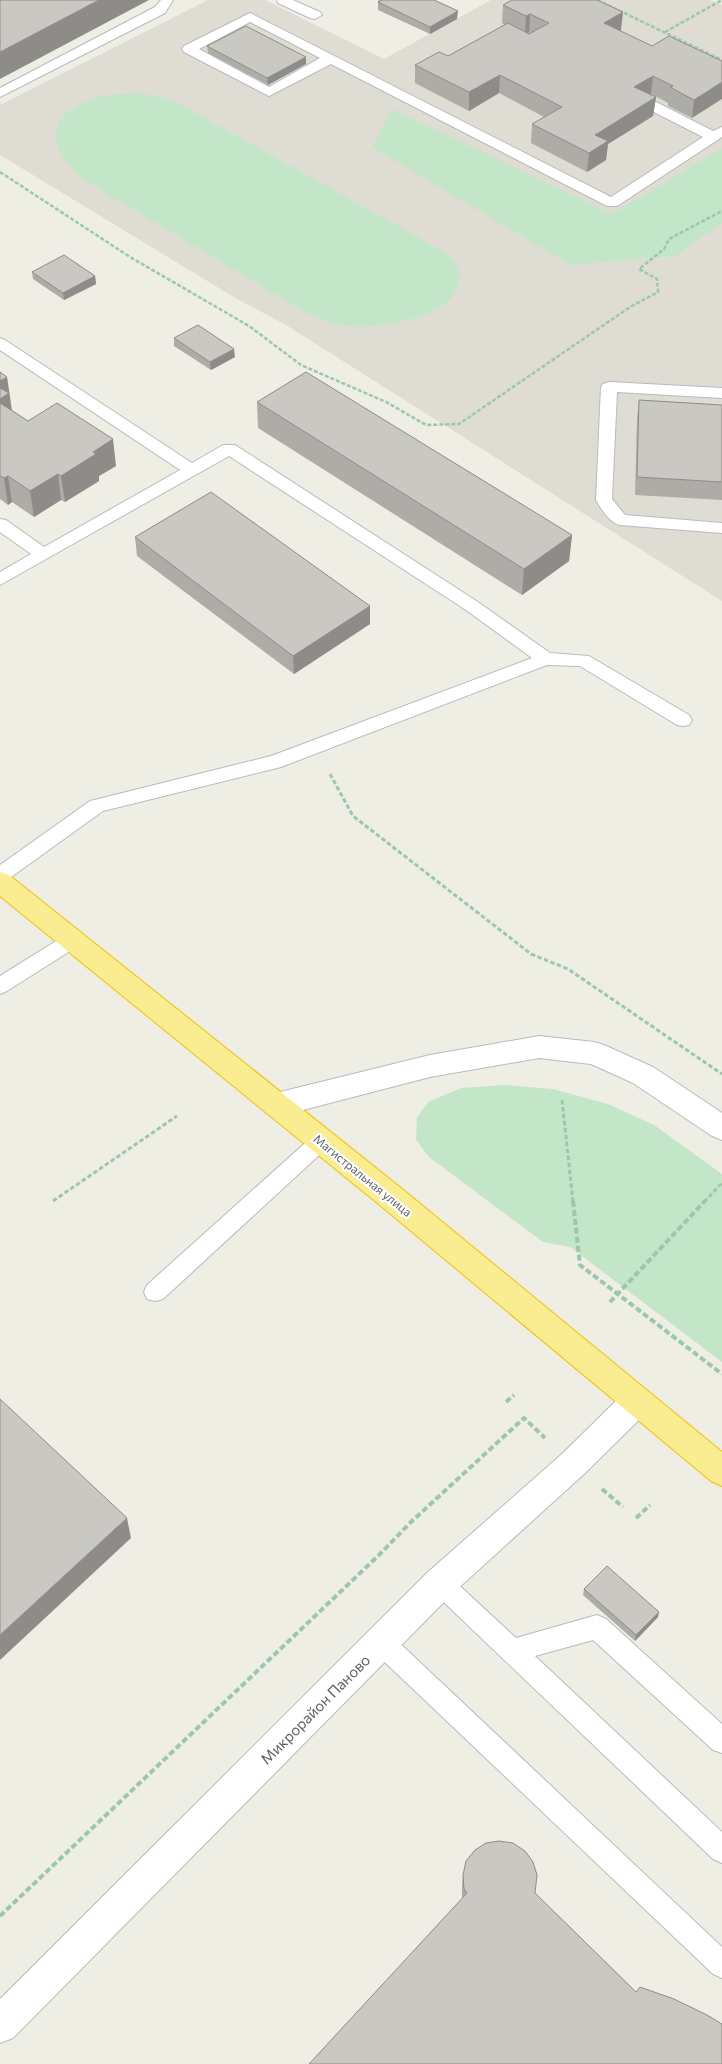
<svg xmlns="http://www.w3.org/2000/svg" width="722" height="2064" font-family="Commissioner,sans-serif">
<style>
.education{fill:#dfddd3}
.green{fill:#c2e6c7}
.lines{fill:none;stroke-linecap:round;stroke-linejoin:round}
.lane-casing{stroke:#b7babf;stroke-width:2}
.street-casing{stroke:#b7babf;stroke-width:2}
.highway-casing{stroke:#eec106;stroke-width:2}
.path-far2{stroke:#9cc6ad;stroke-width:2.5;stroke-dasharray:4 2;stroke-linecap:butt}
.path-far1{stroke:#9cc6ad;stroke-width:3;stroke-dasharray:4.5 2.5;stroke-linecap:butt}
.path{stroke:#9cc6ad;stroke-width:4;stroke-dasharray:6 3;stroke-linecap:butt}
.lane{fill:#fff;fill-rule:evenodd}
.street{fill:#fff;fill-rule:evenodd}
.highway{fill:#faec91;fill-rule:evenodd}
.wall{fill:#aeaca7}
.shaded-wall{fill:#8d8c88}
.building{fill:#cac8c2;stroke:#8d8c88}
.labels{text-anchor:middle;dominant-baseline:central;stroke-width:4.5;stroke-linejoin:round;paint-order:stroke}
.street-label{font-size:12px;fill:#5d6065;stroke:#fff}
.near-street-label{font-size:15px;fill:#5d6065;stroke:#fff}
</style>
<rect width="100%" height="100%" fill="#efeee5"/>
<path class="education" d="M208,0H265L384,59L491,0H710L722,5V601L286,325L237,299L0,155V105Z"/>
<g class="green">
<path d="M142,93L174,101L441,250L453,259L460,272C459,282 457,293 449,300C427,321 368,331 339,325C328,323 317,317 306,313L84,180C49,150 41,118 92,99C108,93 126,94 142,93Z"/>
<path d="M392,109L612,214L722,148V223L675,256L570,265L372,147Z"/>
<path d="M505,1085L553,1089L608,1104L654,1125L722,1174V1362L570,1247L543,1242L429,1157L416,1140L417,1118L428,1102L461,1088Z"/>
</g>
<g class="lines">
<g class="lane-casing">
<g id="lane">
<path d="M161,0H173L165,13L0,97V88L155,7Z"/>
<path d="M277,0H293L320,12L322,15L315,19L310,18L278,3Z"/>
<path d="M250,13L611,197L703,137L646,108L644,105L646,102H656L713,131L722,127V137L617,206H607L331,64L269,96L184,52L182,49L184,46ZM250,22L320,58L269,87L199,49Z"/>
<path d="M0,338L5,340L192,463L223,445H235L478,602L550,653L589,656L689,715L692,720L689,725L683,726L677,725L580,666L547,665L281,767L103,811L7,880L0,882V865L90,801L271,756L532,658L466,610L229,456L0,585V572L31,554L0,532V519L6,520L44,547L180,470L0,350Z"/>
<path d="M609,382L722,388V398L617,392L612,499L625,515L722,523V533L620,525C610,523 601,509 596,500L601,387L603,384Z"/>
<path d="M71,934L78,936L81,941L78,946L7,991L0,994V976L64,936Z"/>
<path d="M321,1132L328,1135L331,1141L328,1147L163,1299L155,1301L147,1299L144,1292L147,1285L314,1135Z"/>
<path d="M440,1572L448,1575L516,1638L597,1615L606,1619L722,1724V1753L713,1750L593,1640L535,1656L722,1832V1863L713,1859L432,1591L428,1583L432,1575Z"/>
<path d="M381,1630L390,1634L722,1947V1978L713,1974L372,1650L369,1642L372,1634Z"/>
</g>
</g>
<g class="street-casing">
<g id="street">
<path d="M539,1036L594,1042L604,1045L653,1067L722,1113V1140L712,1136L633,1083L591,1064L539,1058L430,1077L276,1117L266,1113L262,1105L266,1097L276,1093L430,1055Z"/>
<path d="M637,1387L648,1391L652,1401L648,1411L584,1474L452,1594L13,2038L0,2043V1999L428,1572L562,1454L626,1391Z"/>
</g>
</g>
<g class="highway-casing">
<path id="highway" d="M0,872L9,875L401,1188L722,1452V1486L711,1481L381,1206L0,896Z"/>
</g>
<g class="path-far2">
<path d="M597,0L722,60"/>
<path d="M665,32L722,0"/>
<path d="M0,172L130,257L249,326L301,365L386,402L426,425L459,424L630,307L658,292L657,279L639,269L664,249L669,239L722,211"/>
</g>
<g class="path-far1">
<path d="M330,774L353,816L531,954L568,969L722,1074"/>
<path d="M562,1100L573,1202"/>
<path d="M53,1201L177,1116"/>
<path d="M704,1202L722,1183"/>
</g>
<g class="path">
<path d="M573,1201L580,1265L722,1374"/>
<path d="M610,1302L705,1201"/>
<path d="M506,1402L514,1395"/>
<path d="M602,1489L623,1507"/>
<path d="M636,1518L650,1505"/>
<path d="M0,1916L378,1556L411,1522L524,1418L545,1438"/>
</g>
<use href="#lane" class="lane"/>
<use href="#street" class="street"/>
<use href="#highway" class="highway"/>
</g>
<g class="wall">
<path d="M378,0H434L457,19L430,34L378,10V2L380,1Z"/>
<path d="M503,5L621,30L620,31L652,46L722,61L692,118L668,106V103L651,94L650,95L656,97L653,116L608,144L606,160L587,172L531,143L532,124L544,117L499,93L469,111L415,83V65L448,56L505,25L502,23Z"/>
<path d="M207,46L306,57V64L268,85L208,53Z"/>
<path d="M32,272L95,276L96,284L64,300L33,279Z"/>
<path d="M174,338L235,357L211,370L174,346Z"/>
<path d="M0,372L7,377L12,410L28,421L116,466L99,476V481L65,502L61,500L34,517L12,502L8,505L0,499Z"/>
<path d="M639,400L722,405V500L635,495L637,418Z"/>
<path d="M257,402L572,535L569,561L522,595L258,428Z"/>
<path d="M135,537L370,624L294,674L137,556Z"/>
<path d="M584,1589L658,1617L635,1641L583,1595Z"/>
<path d="M463,1875L535,1893L636,1992L722,2064L462,1897V1885Z"/>
</g>
<g class="shaded-wall">
<path d="M99,0H149L0,79V52Z"/>
<path d="M458,11L457,19L430,34V27Z"/>
<path d="M623,12L621,30L602,41L604,23Z"/>
<path d="M530,14L529,32L525,34L526,16Z"/>
<path d="M306,57V64L268,85L267,78Z"/>
<path d="M500,75L499,93L469,111V92Z"/>
<path d="M653,76L651,94L632,105L634,87Z"/>
<path d="M722,82V99L692,118L694,100Z"/>
<path d="M656,97L653,116L608,144L606,160L587,172L589,153L595,135Z"/>
<path d="M95,276L96,284L64,300L63,293Z"/>
<path d="M234,349L235,357L211,370L210,362Z"/>
<path d="M7,377L13,420L0,422V381Z"/>
<path d="M113,439L116,466L99,476V481L65,502L61,476L93,452Z"/>
<path d="M58,474L61,500L34,517L30,491Z"/>
<path d="M8,476L12,502L8,505L4,478Z"/>
<path d="M572,535L569,561L522,595L524,569Z"/>
<path d="M370,606V624L294,674L293,656Z"/>
<path d="M127,1518L131,1538L0,1660V1635Z"/>
<path d="M659,1612L658,1617L635,1641L636,1635Z"/>
</g>
<g class="building">
<path d="M0,0H99L0,52Z"/>
<path d="M382,0H434L458,11L430,27L378,2Z"/>
<path d="M512,0H597L623,12L604,23L652,46L669,36L722,61V82L694,100L670,87L673,86L653,76L634,87L656,97L595,135L608,141L589,153L532,124L562,107L500,75L469,92L415,65L439,52L448,56L508,23L529,34L549,23L530,14L526,16L503,5Z"/>
<path d="M246,26L306,57L267,78L207,46Z"/>
<path d="M64,255L95,276L63,293L32,272Z"/>
<path d="M198,325L234,349L210,362L174,338Z"/>
<path d="M0,372L7,377L0,381Z"/>
<path d="M306,372L572,535L524,569L257,402Z"/>
<path d="M0,388L9,393L0,399Z"/>
<path d="M639,400L722,405V482L637,477Z"/>
<path d="M0,403L28,421L57,403L113,439L93,452L96,454L61,476L58,474L30,491L8,476L4,478L0,476Z"/>
<path d="M211,492L370,606L293,656L135,537Z"/>
<path d="M0,1399L127,1518L0,1635Z"/>
<path d="M607,1566L659,1612L636,1635L584,1589Z"/>
<path d="M499,1841L513,1843L525,1851L533,1862L537,1875L535,1893L636,1992L640,1987L674,1999L707,2015L722,2024V2064H309L467,1893L464,1889L463,1875L466,1861L475,1850L486,1843Z"/>
</g>
<g class="labels">
<g class="street-label">
<text transform="translate(363 1175) rotate(39)">Магистральная улица</text>
</g>
<g class="near-street-label">
<text transform="translate(315 1709) rotate(-45)">Микрорайон Паново</text>
</g>
</g>
</svg>
